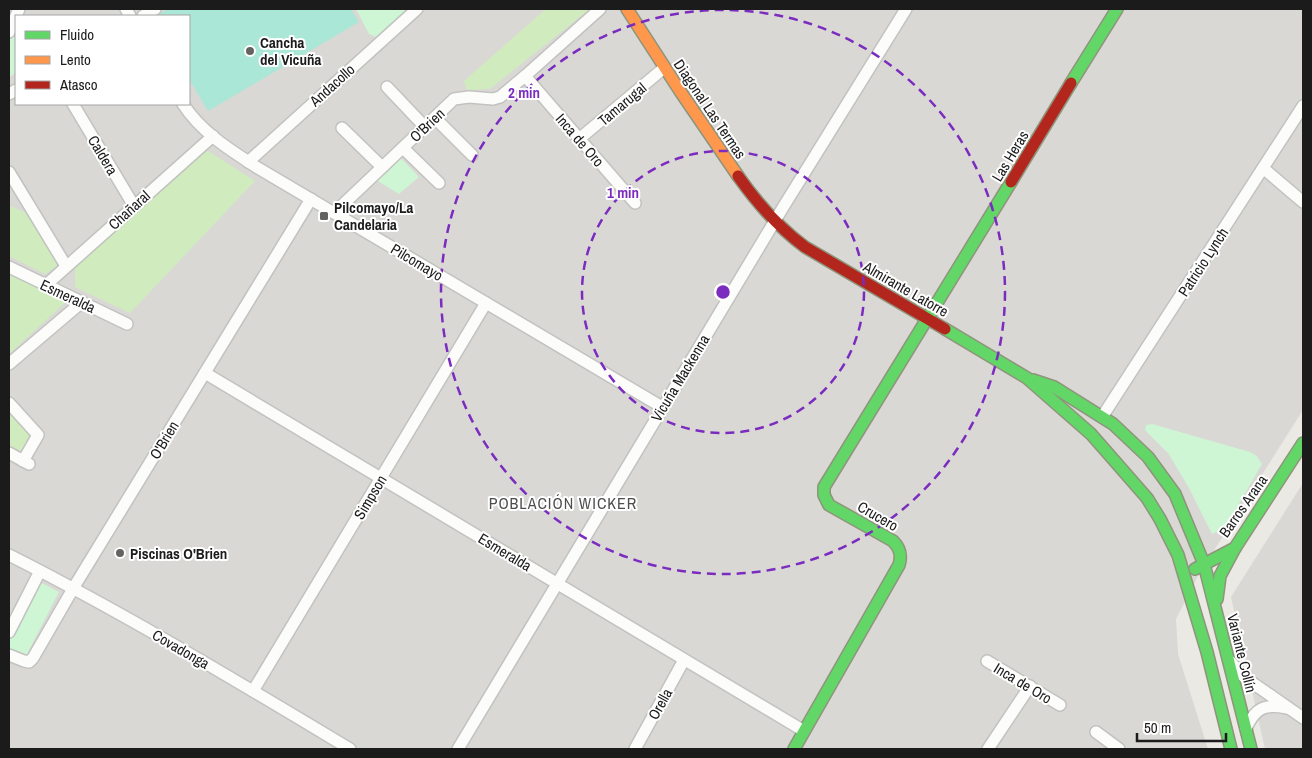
<svg xmlns="http://www.w3.org/2000/svg" width="1312" height="758" font-family="'Archivo Narrow',sans-serif">
<style>
.residential{fill:#d9d8d5;fill-rule:evenodd}
.grass{fill:#d0ecbf}
.park{fill:#cef5d4}
.pitch{fill:#aae7d6}
.lines{fill:none;stroke-linecap:round;stroke-linejoin:round}
.street-casing{stroke:#c2c2c0;stroke-width:14}
.fast-casing{stroke:#8f947c;stroke-width:14}
.slow-casing{stroke:#8f947c;stroke-width:14}
.jam-casing{stroke:#8f947c;stroke-width:14}
.street{stroke:#fcfcfb;stroke-width:11}
.fast{stroke:#63d668;stroke-width:11}
.slow{stroke:#ff974d;stroke-width:11}
.jam{stroke:#b3261e;stroke-width:11}
.ring{fill:none;stroke:#7b2cbf;stroke-width:2.5;stroke-dasharray:9 6}
.poi-dot{fill:#636361;stroke:#fff;stroke-width:2}
.labels{text-anchor:middle;dominant-baseline:central;stroke-width:4;stroke-linejoin:round;paint-order:stroke}
.poi-label{font-size:15px;font-weight:bold;fill:#1b1b1b;stroke:#fff;text-anchor:start}
.street-label{font-size:15px;fill:#1b1b1b;stroke:#fff}
.neighbourhood-label{font-size:16px;letter-spacing:1px;fill:#4e4e4e;stroke:#fff}
.centre{fill:#7b2cbf;stroke:#fff;stroke-width:2.5}
.ring-label{font-size:15px;text-anchor:middle;font-weight:bold;fill:#7b2cbf;stroke:#fff;stroke-width:4;stroke-linejoin:round;paint-order:stroke}
</style>
<rect width="100%" height="100%" fill="#eae9e4"/>
<g class="residential">
<path d="M9,9H1303V410L1199,574L1176,619L1178,654L1208,749H9ZM16,16H189V104H16Z"/>
<path d="M1303,483V749H1265L1231,597Z"/>
</g>
<g class="grass">
<path d="M546,9H590L490,89L467,90L464,81Z"/>
<path d="M205,149L255,181L130,313L75,287V267Z"/>
<path d="M9,206L27,213L59,265L45,274L9,256Z"/>
<path d="M9,273L67,301L9,354Z"/>
<path d="M9,412L31,436L20,455L9,449Z"/>
</g>
<g class="park">
<path d="M356,9H411L378,38L369,34Z"/>
<path d="M9,29H16V73L9,77Z"/>
<path d="M401,158L419,177L399,194L376,180Z"/>
<path d="M1152,424L1250,452L1257,456L1262,464L1227,525L1221,530L1212,534L1189,488L1168,453L1145,430L1146,425Z"/>
<path d="M40,582L59,592L25,658L9,650V640Z"/>
</g>
<path class="pitch" d="M168,9H351L359,22L208,111L189,79V16H156Z"/>
<g class="lines">
<g class="street-casing">
<g id="street">
<path d="M126,9L130,16"/>
<path d="M143,16L155,9"/>
<path d="M9,32L19,9"/>
<path d="M525,76L635,203"/>
<path d="M387,87L425,127"/>
<path d="M9,94L16,90"/>
<path d="M73,104L134,206"/>
<path d="M183,104C201,132 230,150 258,168L662,407"/>
<path d="M435,118L472,155"/>
<path d="M342,128L382,167"/>
<path d="M579,139L664,68"/>
<path d="M403,148L439,183"/>
<path d="M248,162L417,9"/>
<path d="M1263,168L1303,202"/>
<path d="M9,172L66,266"/>
<path d="M334,213L454,99L469,97L493,99L500,97L525,76L600,9"/>
<path d="M9,267L127,324"/>
<path d="M46,285L213,136"/>
<path d="M9,364L82,302"/>
<path d="M205,373L804,731"/>
<path d="M9,403L38,435L23,461"/>
<path d="M1102,417L1303,106"/>
<path d="M9,453L29,464"/>
<path d="M9,555C126,614 238,682 350,749"/>
<path d="M9,632L40,571"/>
<path d="M9,655L24,661L29,662L33,658L74,587L311,199"/>
<path d="M987,661L1060,705"/>
<path d="M1230,661L1244,677L1303,718"/>
<path d="M253,691L486,303"/>
<path d="M1246,728C1255,709 1264,703 1286,708"/>
<path d="M1096,732L1119,749"/>
<path d="M458,749L782,209L906,9"/>
<path d="M635,749L684,660"/>
<path d="M988,749L1030,686"/>
</g>
</g>
<g class="fast-casing">
<g id="fast">
<path d="M1071,83L1117,9"/>
<path d="M945,329L1027,378L1091,434L1147,498L1160,519L1178,555L1207,652L1231,749"/>
<path d="M1033,380L1054,387L1113,424L1148,457L1175,494L1204,564L1251,749"/>
<path d="M1195,569L1235,548L1303,443"/>
<path d="M1217,599L1220,576L1235,548"/>
<path d="M794,749L899,565C902,555 900,548 893,541L829,505L824,495V487L1011,182"/>
</g>
</g>
<g class="slow-casing">
<path id="slow" d="M627,9L680,91L738,176"/>
</g>
<g class="jam-casing">
<g id="jam">
<path d="M738,176C757,203 778,227 805,247L945,329"/>
<path d="M1011,182L1071,83"/>
</g>
</g>
<use href="#street" class="street"/>
<use href="#fast" class="fast"/>
<use href="#slow" class="slow"/>
<use href="#jam" class="jam"/>
</g>
<g class="ring">
<circle cx="723" cy="292" r="141"/>
<circle cx="723" cy="292" r="282"/>
</g>
<g class="poi-dot">
<circle cx="250" cy="51" r="5"/>
<rect x="319" y="211" width="10" height="10" rx="2.5"/>
<circle cx="120" cy="553" r="5"/>
</g>
<g class="labels">
<g class="poi-label">
<text x="260" y="42">Cancha<tspan x="260" dy="17">del Vicuña</tspan></text>
<text x="334" y="207">Pilcomayo/La<tspan x="334" dy="17">Candelaria</tspan></text>
<text x="130" y="553">Piscinas O'Brien</text>
</g>
<g class="street-label">
<text transform="translate(332 85) rotate(-42)">Andacollo</text>
<text transform="translate(622 104) rotate(-40)">Tamarugal</text>
<text transform="translate(710 109) rotate(56)">Diagonal Las Termas</text>
<text transform="translate(427 125) rotate(-43)">O'Brien</text>
<text transform="translate(580 140) rotate(49)">Inca de Oro</text>
<text transform="translate(103 155) rotate(59)">Caldera</text>
<text transform="translate(1010 156) rotate(-59)">Las Heras</text>
<text transform="translate(129 210) rotate(-42)">Chañaral</text>
<text transform="translate(417 262) rotate(31)">Pilcomayo</text>
<text transform="translate(1203 262) rotate(-57)">Patricio Lynch</text>
<text transform="translate(906 289) rotate(30)">Almirante Latorre</text>
<text transform="translate(68 296) rotate(25)">Esmeralda</text>
<text transform="translate(680 378) rotate(-59)">Vicuña Mackenna</text>
<text transform="translate(164 440) rotate(-59)">O'Brien</text>
<text transform="translate(370 497) rotate(-59)">Simpson</text>
<text transform="translate(1243 506) rotate(-55)">Barros Arana</text>
<text transform="translate(878 516) rotate(30)">Crucero</text>
<text transform="translate(505 552) rotate(31)">Esmeralda</text>
<text transform="translate(181 649) rotate(30)">Covadonga</text>
<text transform="translate(1242 653) rotate(76)">Variante Collín</text>
<text transform="translate(1023 683) rotate(31)">Inca de Oro</text>
<text transform="translate(660 704) rotate(-61)">Orella</text>
</g>
<g class="neighbourhood-label">
<text x="563" y="503">POBLACIÓN WICKER</text>
</g>
</g>
<circle cx="723" cy="292" r="8" class="centre"/>
<g class="ring-label">
<text x="524" y="98">2 min</text>
<text x="623" y="198">1 min</text>
</g>
<rect width="1312" height="758" fill="none" stroke="#1b1b1b" stroke-width="20"/>
<rect x="15" y="15" width="175" height="90" fill="#ffffff" stroke="#a4a4a4"/>
<rect x="25" y="31" width="25" height="8" fill="#63d668" stroke="#a4a4a4"/>
<text x="60" y="40" font-size="15" fill="#1b1b1b">Fluido</text>
<rect x="25" y="56" width="25" height="8" fill="#ff974d" stroke="#a4a4a4"/>
<text x="60" y="65" font-size="15" fill="#1b1b1b">Lento</text>
<rect x="25" y="81" width="25" height="8" fill="#b3261e" stroke="#a4a4a4"/>
<text x="60" y="90" font-size="15" fill="#1b1b1b">Atasco</text>
<path d="M1137 733v8h89v-8" fill="none" stroke="#1b1b1b" stroke-width="2.5"/>
<text x="1144" y="733" font-size="15" fill="#1b1b1b" stroke="#ffffff" stroke-width="4" paint-order="stroke">50 m</text>
</svg>
